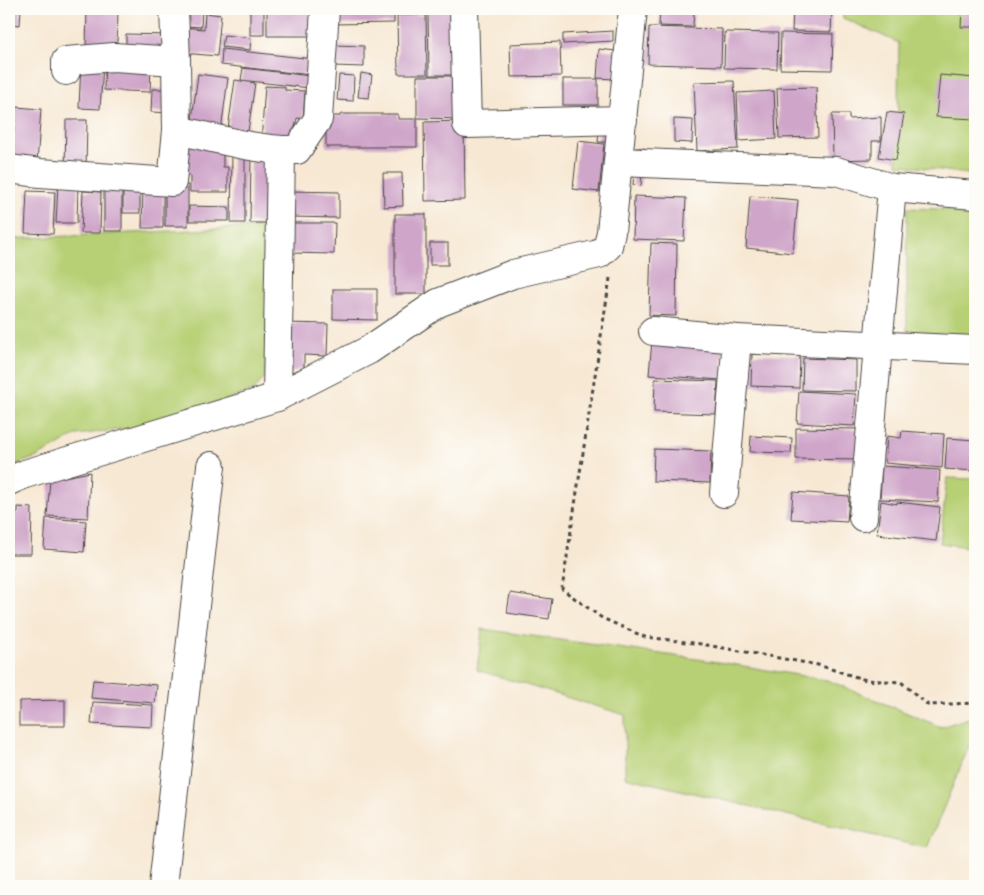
<svg xmlns="http://www.w3.org/2000/svg" width="984" height="895" font-family="Vollkorn,serif">
<style>
.grass{fill:#b7d075;stroke:#717e50}
.building{fill:#cfa5c9}
.lines{fill:none;stroke-linecap:round;stroke-linejoin:round}
.minor-casing{stroke:#4a4744;stroke-width:30}
.path{stroke:#4a4744;stroke-width:3;stroke-dasharray:4 4;stroke-linecap:butt}
.minor{stroke:#fff;stroke-width:28}
</style>
<rect width="100%" height="100%" fill="#fdfcf7"/>
<filter id="ink" filterUnits="userSpaceOnUse"><feTurbulence type="fractalNoise" baseFrequency=".02" numOctaves="2"/><feDisplacementMap in="SourceGraphic" scale="10" xChannelSelector="R" yChannelSelector="G"/><feConvolveMatrix kernelMatrix="1 2 1 2 8 2 1 2 1" color-interpolation-filters="sRGB"/></filter>
<filter id="wash" filterUnits="userSpaceOnUse"><feTurbulence type="fractalNoise" baseFrequency=".0096" numOctaves="4" result="noise"/><feDisplacementMap in="SourceGraphic" scale="20" xChannelSelector="R" yChannelSelector="G"/><feGaussianBlur stdDeviation="1.12" result="paint"/><feColorMatrix in="noise" values="0 0 0 0 0 0 0 0 0 0 0 0 0 0 0 0 0 1.4 0 .05"/><feComposite in="paint" operator="in"/></filter>
<g filter="url(#wash)">
<rect width="100%" height="100%" fill="#f7e8d3"/>
<g class="grass">
<path d="M843,9H975V175L897,164L899,43L843,18Z"/>
<path d="M907,208L975,210V340L907,331Z"/>
<path d="M271,226L265,377L253,391L142,427L76,435L37,457L9,467V239Z"/>
<path d="M947,478L975,479V548L940,543Z"/>
<path d="M482,629L725,663L827,680L941,727L975,716V732L927,848L625,777V715L477,670Z"/>
</g>
<g id="blocks">
<g class="building">
<path d="M9,9H21L20,25L9,24Z"/>
<path d="M87,9H118L117,49H86Z"/>
<path d="M185,9L202,10L201,27L184,26Z"/>
<rect x="250" y="9" width="14" height="26"/>
<path d="M333,9H394V23L333,24Z"/>
<path d="M660,9H694L693,27L659,26Z"/>
<path d="M793,9H832L831,32L792,31Z"/>
<path d="M962,9H975V27H961Z"/>
<path d="M267,10L315,11V36H267Z"/>
<path d="M428,11H463L464,75H429Z"/>
<path d="M205,13L221,15L217,56L183,53L182,27L204,29Z"/>
<path d="M397,15H426L427,74H398Z"/>
<path d="M649,27L722,29L721,66L648,64Z"/>
<path d="M613,31V41L563,44V34Z"/>
<path d="M725,32L778,33L777,69L724,68Z"/>
<path d="M781,33L833,34L832,70L780,69Z"/>
<path d="M126,34L167,35V48L126,47Z"/>
<path d="M224,35L251,38L250,50L222,47Z"/>
<path d="M560,42L561,76L511,77L510,44Z"/>
<path d="M333,45L364,46V67L333,66Z"/>
<path d="M222,49L313,59L311,75L221,65Z"/>
<path d="M599,49L616,51L614,79L597,78Z"/>
<path d="M105,61L151,63L150,92L104,90Z"/>
<path d="M81,63L103,65L100,109L79,108Z"/>
<path d="M243,68L311,76L309,88L241,80Z"/>
<path d="M361,73L372,75L369,98L358,97Z"/>
<path d="M198,74L228,78L221,131L191,127Z"/>
<path d="M339,75L354,76L353,101L337,100Z"/>
<path d="M940,75L975,78V119L936,117Z"/>
<path d="M417,76H463V119L417,118Z"/>
<rect x="563" y="79" width="35" height="26"/>
<path d="M235,80L255,83L247,138L227,135Z"/>
<path d="M734,81L738,149L697,151L694,82Z"/>
<path d="M265,86L285,87V90L305,91L303,119L297,118L292,142L261,143Z"/>
<path d="M816,87L818,137L779,138L777,88Z"/>
<path d="M152,89H172L171,113L151,112Z"/>
<path d="M774,91L776,139L739,141L737,93Z"/>
<path d="M9,106H12L10,128H9Z"/>
<path d="M16,107L41,109L37,163L11,161Z"/>
<path d="M601,110L611,112L608,142H598Z"/>
<path d="M887,112L904,114L896,160L879,157Z"/>
<path d="M341,114H398V119H417V147H326V116H340Z"/>
<path d="M832,114H849V119L881,117V141H872V159L833,160Z"/>
<path d="M674,119L693,120L692,143L674,142Z"/>
<path d="M66,120H87L86,171L65,170Z"/>
<path d="M464,121L465,200L425,201L424,122Z"/>
<path d="M186,141L223,152V167H228V192H190V175H184Z"/>
<path d="M578,141L604,144L599,192L573,189Z"/>
<path d="M636,148H644L641,186L633,185Z"/>
<path d="M232,150H245V223H231Z"/>
<path d="M251,155H274V223H250Z"/>
<path d="M383,173H402L403,206L384,207Z"/>
<rect x="104" y="183" width="18" height="48"/>
<path d="M58,184L78,185L77,223H56Z"/>
<rect x="123" y="184" width="17" height="29"/>
<path d="M143,184H163V228H142Z"/>
<rect x="165" y="185" width="23" height="41"/>
<path d="M27,191L55,192L53,234L25,233Z"/>
<path d="M83,191L101,192L100,233H81Z"/>
<path d="M290,191L339,192V218L290,217Z"/>
<path d="M634,196L686,198L684,241L633,239Z"/>
<path d="M750,196L798,200L793,253L746,248Z"/>
<path d="M189,206L229,207V221H189Z"/>
<rect x="395" y="214" width="31" height="80"/>
<path d="M290,223H335L334,254L289,253Z"/>
<rect x="430" y="243" width="18" height="22"/>
<path d="M651,243L677,244L676,316L649,315Z"/>
<path d="M333,289H377V320L333,319Z"/>
<path d="M286,323L328,324L327,356L304,355V368L285,374Z"/>
<path d="M652,340L724,345L722,380L649,375Z"/>
<path d="M752,354L800,355L799,388L751,386Z"/>
<path d="M803,358L856,360V391L802,390Z"/>
<path d="M655,379L718,381L716,414L654,412Z"/>
<path d="M799,391L856,394L854,426L797,423Z"/>
<path d="M796,428L858,429V460L796,459Z"/>
<path d="M902,431L944,434L942,468L885,463L887,436L901,438Z"/>
<path d="M751,436L792,438L791,453L750,452Z"/>
<path d="M947,438L975,440V471L945,469Z"/>
<path d="M654,449L711,451L710,483L653,481Z"/>
<path d="M882,466L940,470L938,502L880,499Z"/>
<path d="M90,472L88,518L47,516L50,480Z"/>
<path d="M793,492L849,496L847,522L791,519Z"/>
<path d="M881,501L897,504V502L940,507L936,541L877,534Z"/>
<path d="M18,507L32,508L31,554H9V513H18Z"/>
<path d="M46,518L86,521L84,552L44,549Z"/>
<path d="M510,593L552,599L549,619L507,613Z"/>
<path d="M93,680L157,685L155,703L91,698Z"/>
<path d="M65,700V726H19V701Z"/>
<path d="M93,702L153,705L152,727L91,724Z"/>
</g>
</g>
</g>
<g filter="url(#ink)">
<use href="#blocks" fill-opacity="0" stroke="#4a4744" stroke-width="1"/>
<g class="lines">
<g class="minor-casing">
<g id="minor">
<path d="M464,9L467,124L623,120"/>
<path d="M66,71V61L114,57L176,61"/>
<path d="M177,130C216,138 257,151 297,150L318,119L325,9"/>
<path d="M619,162L836,171L892,188L975,195"/>
<path d="M9,169L40,173L172,182L177,130L176,61L174,9"/>
<path d="M653,331L737,339L975,350"/>
<path d="M277,397L281,151"/>
<path d="M9,481L25,474L277,397L369,350L438,303L513,274L599,254L608,246L611,232L633,9"/>
<path d="M724,493L737,339"/>
<path d="M863,517L892,188"/>
<path d="M163,886L211,466"/>
</g>
</g>
<path class="path" d="M610,278L562,589L602,618L645,637L701,644L818,665L866,680L901,682L928,705L975,703"/>
<use href="#minor" class="minor"/>
</g>
</g>
<rect width="984" height="895" fill="none" stroke="#fdfcf7" stroke-width="30"/>
</svg>
